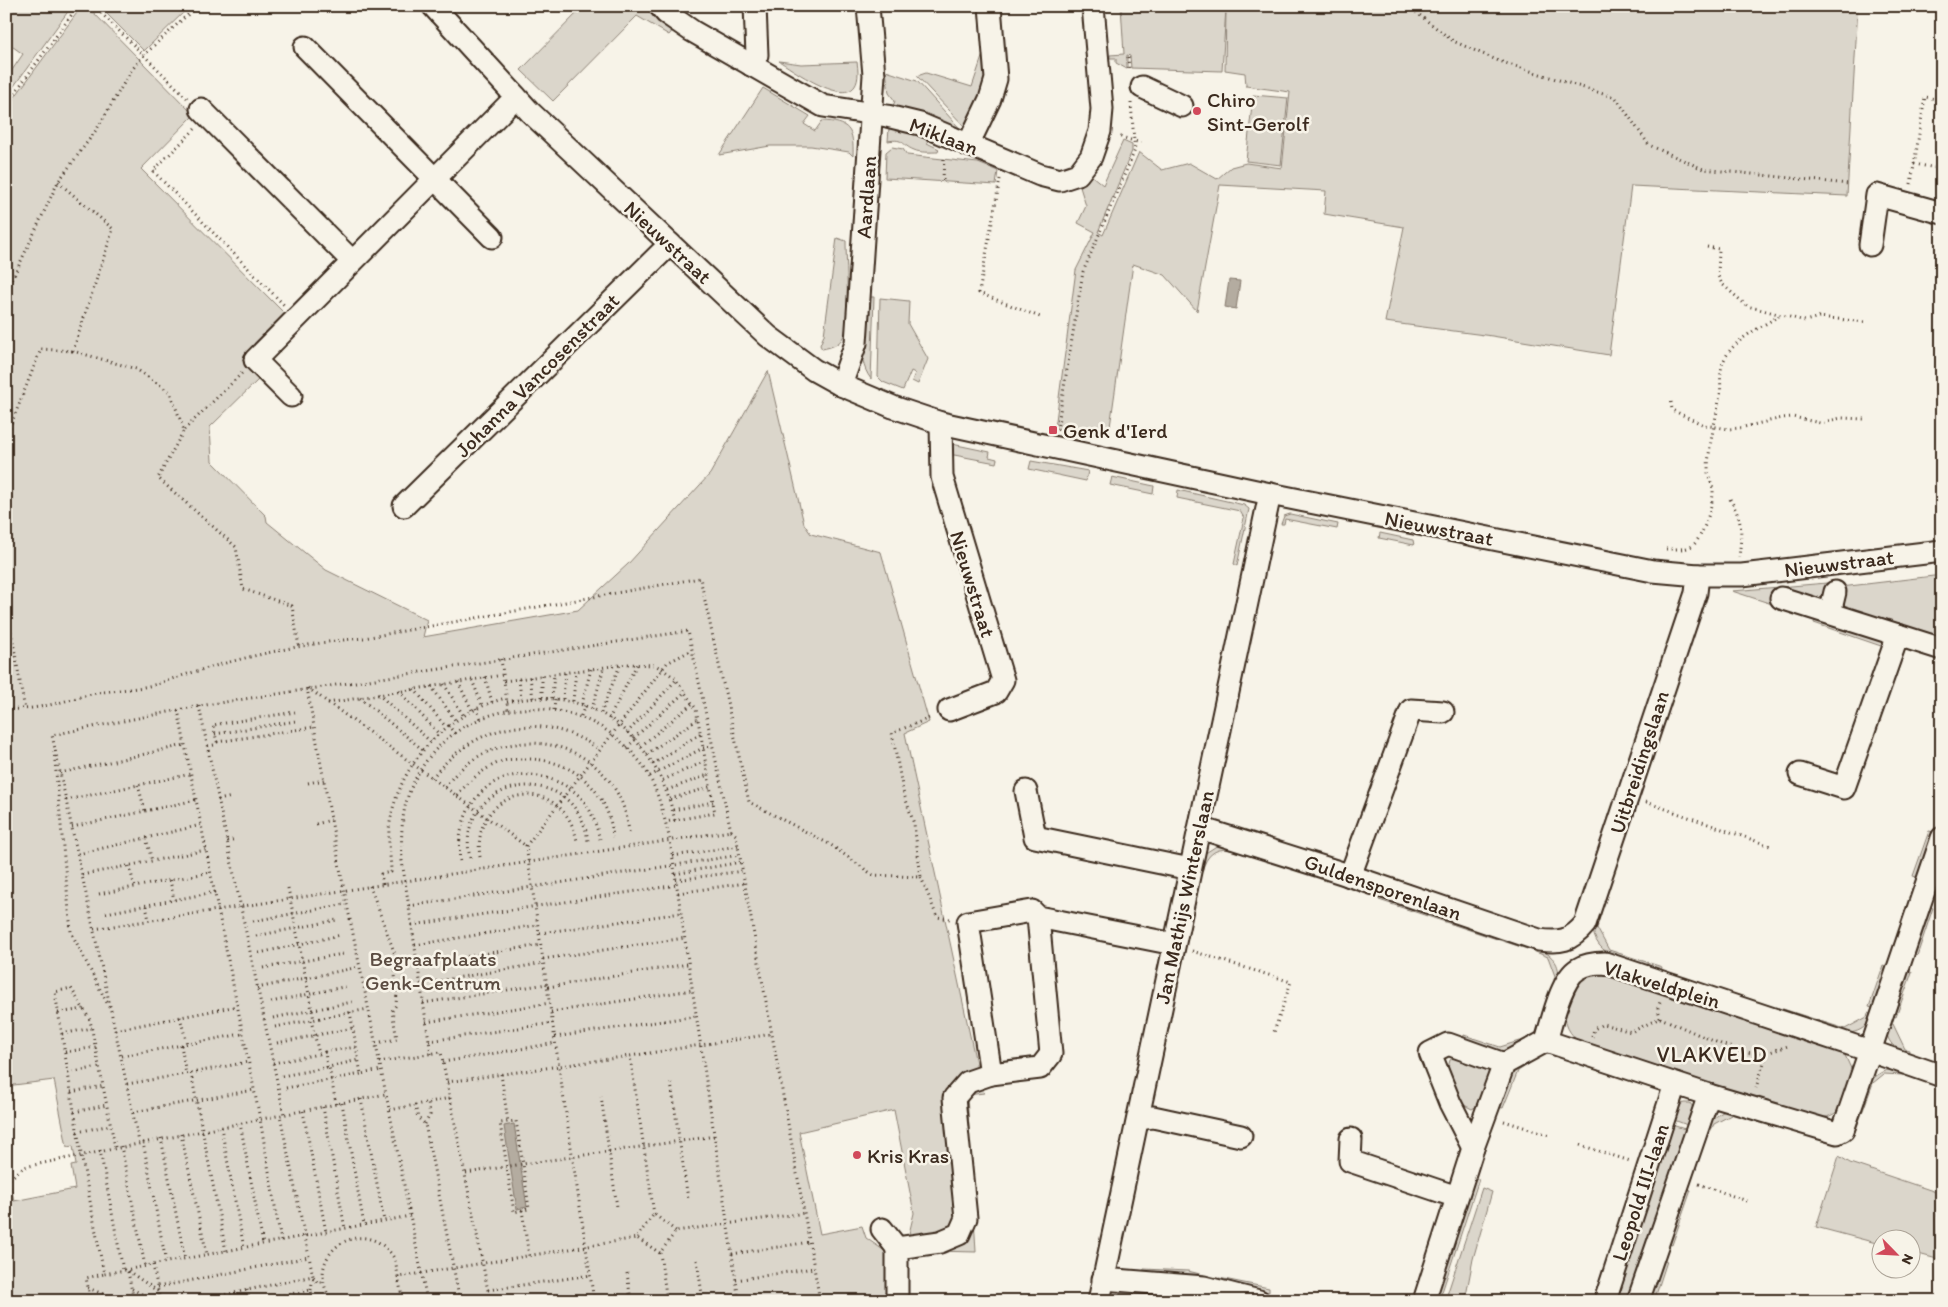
<svg xmlns="http://www.w3.org/2000/svg" width="1948" height="1307" font-family="Itim,sans-serif">
<style>
.green{fill:#dbd6cb;stroke:#8b8074}
.water{fill:#b4aca0;stroke:#84786c}
.lines{fill:none;stroke-linecap:round;stroke-linejoin:round}
.minor-casing{stroke:#3b2a1e;stroke-width:25}
.path{stroke:#3b2a1e;stroke-width:3;stroke-dasharray:1 4;stroke-linecap:butt}
.minor{stroke:#f7f3e8;stroke-width:21}
.path-bridge{stroke:#3b2a1e;stroke-width:3;stroke-dasharray:1 4;stroke-linecap:butt}
.poi-dot{fill:#d1495b;stroke:#f7f3e8;stroke-width:2}
.labels{text-anchor:middle;dominant-baseline:central;stroke-width:5;stroke-linejoin:round;paint-order:stroke}
.poi-label{font-size:21px;fill:#3b2a1e;stroke:#f7f3e8;text-anchor:start}
.street-label{font-size:21px;fill:#3b2a1e;stroke:#f7f3e8}
.park-label{font-size:21px;fill:#5b4c41;stroke:#f7f3e8}
.neighbourhood-label{font-size:22px;letter-spacing:1px;fill:#3b2a1e;stroke:#f7f3e8}
</style>
<rect width="100%" height="100%" fill="#f7f3e8"/>
<filter id="ink" filterUnits="userSpaceOnUse"><feTurbulence type="fractalNoise" baseFrequency=".02" numOctaves="2"/><feDisplacementMap in="SourceGraphic" scale="10" xChannelSelector="R" yChannelSelector="G"/><feConvolveMatrix kernelMatrix="1 2 1 2 8 2 1 2 1" color-interpolation-filters="sRGB"/></filter>
<g filter="url(#ink)">
<g class="green">
<path d="M6,6H72L6,97V79L23,54L6,42Z"/>
<path d="M82,6H87L194,115L141,169L286,315L242,360L260,378L210,427L212,461L266,516L267,522L326,570L427,620L423,637L578,610L628,564L710,474L768,371L804,524L811,534L881,552L929,722L905,733L977,1068L963,1079L962,1216L956,1229L908,1238L914,1213L894,1110L799,1132L820,1234L862,1226L866,1238L889,1254L892,1301H6V1187L10,1182L14,1201L75,1189L71,1166L76,1165L73,1146L67,1147L54,1080L6,1086V109Z"/>
<path d="M99,6H190L144,51Z"/>
<path d="M584,6H651L674,29L669,35L637,16L553,101L521,70Z"/>
<path d="M1121,6H1858L1847,196L1631,186L1609,355L1492,336L1385,322L1404,227L1324,214L1326,191L1220,185L1197,311L1165,275L1133,264L1109,434L1055,428L1076,270L1095,232L1078,223L1086,206L1080,187L1092,176L1103,185L1123,141L1132,145V151L1098,232L1103,235L1139,152L1162,170L1189,163L1217,179L1231,167L1246,163L1282,168L1290,92L1246,86L1245,73L1225,70L1226,8L1222,71L1131,68L1130,56L1127,55V69L1116,63V58H1110V55L1124,54Z"/>
<path d="M985,48L987,80L972,125L965,127L917,76L926,73L972,87Z"/>
<path d="M779,61L801,64L857,62C867,123 798,73 779,61Z"/>
<path d="M886,71L917,81L964,133L893,106L895,101L889,93Z"/>
<path d="M763,88L810,116L804,124L815,131L822,121C849,122 854,129 853,156L849,152L811,146H770L719,155Z"/>
<path d="M1253,95L1288,98L1281,165L1246,161Z"/>
<path d="M895,126L930,135L927,143L939,149L938,152C931,152 920,153 914,150C901,145 905,138 888,141L889,128Z"/>
<path d="M892,147L903,149L907,155L978,163L998,171L996,185L885,178L886,152Z"/>
<path d="M837,238L846,241C846,261 850,319 844,335C840,345 832,347 822,349L820,345L824,335Z"/>
<path d="M868,297H874L871,379C854,357 865,323 868,297Z"/>
<path d="M880,298L909,301L908,324L928,359L918,384L912,381L915,373L911,371L903,390L883,382L878,377Z"/>
<path d="M952,444L990,452L989,457L997,459L996,463L949,454Z"/>
<path d="M1031,461L1088,471L1086,481L1029,469Z"/>
<path d="M1112,477L1154,486L1153,494L1110,485Z"/>
<path d="M1178,490L1244,505L1249,509L1237,566L1234,564L1244,518L1240,511L1177,498Z"/>
<path d="M1290,514L1338,524L1337,529L1285,519L1284,524H1281L1284,516Z"/>
<path d="M1380,533L1413,540L1414,545L1379,538Z"/>
<path d="M1942,575V641L1849,610L1841,603L1782,604L1780,611L1772,604L1732,591L1827,583L1833,587H1841Z"/>
<path d="M1816,615L1883,638L1881,646L1814,623Z"/>
<path d="M1929,831L1934,832L1919,878L1913,876Z"/>
<path d="M1227,844L1236,847L1235,851C1200,841 1201,880 1195,905L1191,904L1204,854L1218,845Z"/>
<path d="M1380,895L1529,946L1527,949L1379,900Z"/>
<path d="M1927,906L1933,908L1917,956L1911,954Z"/>
<path d="M1593,924L1598,925L1597,928L1609,950L1662,967L1661,972C1635,963 1591,959 1593,924Z"/>
<path d="M1534,947C1550,953 1563,963 1557,982L1554,980L1555,976L1548,957L1533,951Z"/>
<path d="M1883,966L1889,968L1876,1009L1869,1007Z"/>
<path d="M1603,970L1844,1053L1853,1073C1845,1098 1845,1120 1812,1118L1577,1040C1555,1019 1569,1002 1579,978Z"/>
<path d="M1905,970L1912,972L1896,1017L1891,1015Z"/>
<path d="M1783,1009L1845,1029L1867,1017L1868,1013L1873,1015C1867,1026 1862,1031 1850,1033L1782,1013Z"/>
<path d="M1888,1023L1893,1024L1905,1049L1909,1050L1908,1055C1894,1048 1883,1040 1888,1023Z"/>
<path d="M1464,1035L1500,1047L1519,1041L1521,1046L1501,1053L1463,1040Z"/>
<path d="M1459,1055L1486,1065L1490,1075L1482,1103L1472,1109L1460,1103L1447,1072L1450,1060Z"/>
<path d="M1528,1060L1529,1064L1518,1071L1503,1108L1498,1107L1510,1073Z"/>
<path d="M1891,1069L1904,1071L1903,1075L1884,1074L1873,1083L1854,1135L1851,1134C1859,1109 1862,1075 1891,1069Z"/>
<path d="M982,1085L984,1093L967,1095L976,1252L933,1251L956,1242L962,1093Z"/>
<path d="M1684,1103H1690C1696,1110 1692,1117 1690,1126L1674,1120L1679,1105Z"/>
<path d="M1727,1110L1744,1113L1743,1116L1733,1114L1714,1124L1710,1132L1706,1131C1711,1120 1716,1115 1727,1110Z"/>
<path d="M1672,1125L1688,1130L1630,1301H1613Z"/>
<path d="M1839,1156L1850,1163L1942,1194L1936,1218L1937,1259L1911,1252L1910,1240H1880V1244L1816,1227Z"/>
<path d="M1475,1178L1479,1179L1439,1301H1434Z"/>
<path d="M1482,1188L1492,1192L1473,1259L1465,1301H1445Z"/>
<path d="M1685,1188L1691,1190L1672,1245L1667,1243Z"/>
<path d="M1662,1260L1667,1261L1654,1301H1648Z"/>
<path d="M1144,1269L1188,1271L1204,1275L1203,1278L1185,1275L1143,1274Z"/>
<path d="M1219,1278L1269,1288V1292L1219,1281Z"/>
</g>
<g class="water">
<path d="M1229,280L1240,281L1236,309L1225,307Z"/>
<path d="M514,1124L527,1207L517,1209L504,1126Z"/>
</g>
<g class="lines">
<g class="minor-casing">
<g id="minor">
<path d="M433,6L530,112L768,336L814,370L841,385L893,407L941,423L1270,494L1653,571L1698,575H1742L1942,551"/>
<path d="M660,6L666,13L692,31L823,106L887,116L920,124L1040,175L1060,180L1078,174L1091,157L1100,131L1102,109L1093,6"/>
<path d="M305,47L492,237"/>
<path d="M751,65L757,55L755,6"/>
<path d="M1142,87L1182,106"/>
<path d="M201,109L352,261"/>
<path d="M968,145L990,99L996,79L990,6"/>
<path d="M1870,245L1877,195L1942,213"/>
<path d="M841,385L856,343L874,75L868,6"/>
<path d="M291,396L255,360L516,97"/>
<path d="M941,423L942,477L1003,680L996,692L949,710"/>
<path d="M404,506L670,244"/>
<path d="M1781,598L1942,649"/>
<path d="M1830,613L1835,592"/>
<path d="M1800,774L1844,788L1898,635"/>
<path d="M1026,791L1035,837L1190,869"/>
<path d="M1200,828L1342,873L1539,940C1560,943 1571,941 1585,924L1696,593L1698,575"/>
<path d="M1942,838L1870,1051L1942,1076"/>
<path d="M1350,876L1411,710L1443,712"/>
<path d="M1038,917L1051,1054L1040,1068L991,1074L968,922L1032,911L1038,917L1174,944"/>
<path d="M1605,963L1870,1051L1843,1130L1837,1133L1709,1095L1546,1041C1552,1022 1561,979 1578,969C1586,964 1596,963 1605,963Z"/>
<path d="M1139,1119L1153,1117L1241,1136"/>
<path d="M1351,1139L1350,1161L1457,1197"/>
<path d="M1473,1148L1450,1103L1430,1053L1448,1044L1504,1064"/>
<path d="M882,1229L897,1248"/>
<path d="M1103,1279L1204,1287L1259,1301"/>
<path d="M897,1301V1248L940,1242L959,1234L966,1218L954,1098L968,1082L991,1074"/>
<path d="M1099,1301L1270,494"/>
<path d="M1424,1301L1473,1148L1504,1064L1546,1041"/>
<path d="M1605,1301L1675,1084"/>
<path d="M1638,1301L1709,1095"/>
</g>
</g>
<g class="path">
<path d="M94,6L187,98"/>
<path d="M1408,6L1453,41L1499,61L1616,98L1649,145L1703,169L1849,184"/>
<path d="M1128,57L1129,70"/>
<path d="M1937,99L1942,67"/>
<path d="M1131,103L1134,141L1141,143"/>
<path d="M6,105L78,6"/>
<path d="M195,129L153,171L284,305"/>
<path d="M1914,164L1942,169"/>
<path d="M1000,179L979,293L1040,317"/>
<path d="M943,180L944,157"/>
<path d="M58,182L113,229L73,351L136,369L170,392L184,430L158,478L236,547L243,589L292,606L299,647"/>
<path d="M1911,184L1925,97L1942,100"/>
<path d="M1707,247L1719,249L1718,276L1722,284L1747,306L1805,321L1819,317L1865,322"/>
<path d="M1671,402L1672,410L1704,425L1729,429L1740,428L1782,418L1793,417L1820,423L1841,418L1865,419"/>
<path d="M184,430L242,373"/>
<path d="M1057,430L1083,272L1135,150L1134,141L1118,136"/>
<path d="M6,437L41,349L73,351"/>
<path d="M1730,499C1743,522 1742,531 1739,557"/>
<path d="M1666,549C1674,549 1685,550 1692,546C1703,538 1714,503 1713,489C1712,483 1708,477 1708,471C1708,446 1716,420 1720,395C1722,382 1718,371 1725,358C1735,339 1761,327 1779,316"/>
<path d="M6,602L25,710"/>
<path d="M501,659L508,710"/>
<path d="M542,676V698"/>
<path d="M485,677L492,702"/>
<path d="M530,677L533,698"/>
<path d="M519,679L521,699"/>
<path d="M472,680L482,705"/>
<path d="M504,681L627,664L655,665L662,669L675,678L696,709L715,813L665,822"/>
<path d="M458,682L472,710"/>
<path d="M444,684L463,715"/>
<path d="M431,686L455,720"/>
<path d="M307,688L344,890L386,1094"/>
<path d="M308,688L526,846"/>
<path d="M414,689L446,727"/>
<path d="M399,691L439,734"/>
<path d="M378,694L431,742"/>
<path d="M360,698L423,750"/>
<path d="M552,698L554,674"/>
<path d="M563,699L565,672"/>
<path d="M573,701L576,671"/>
<path d="M507,702C594,683 657,738 675,821"/>
<path d="M328,703L503,675"/>
<path d="M582,704L591,669"/>
<path d="M199,706L284,1115"/>
<path d="M476,708L481,719"/>
<path d="M6,709C37,711 63,701 92,694C115,689 141,690 163,682C224,661 300,643 364,638L700,578L749,802L831,845L873,875L921,877L914,824L903,791L892,733L932,717"/>
<path d="M592,709L604,667"/>
<path d="M178,710L260,1119L281,1241"/>
<path d="M554,710L555,699"/>
<path d="M601,713L620,665"/>
<path d="M581,716L585,705"/>
<path d="M609,719L637,664"/>
<path d="M448,725L455,734"/>
<path d="M627,733L676,680"/>
<path d="M215,734L296,721"/>
<path d="M634,738L686,691"/>
<path d="M217,742L314,727"/>
<path d="M208,746L214,745L217,742L213,725L295,712"/>
<path d="M641,746L693,703"/>
<path d="M627,747L635,740"/>
<path d="M54,751L71,932L109,1007"/>
<path d="M647,754L698,719"/>
<path d="M653,764L701,733"/>
<path d="M60,773L185,745"/>
<path d="M650,776L703,748L713,747"/>
<path d="M432,778C475,723 542,709 600,750"/>
<path d="M663,780L706,761"/>
<path d="M308,783L324,780"/>
<path d="M138,785L145,811"/>
<path d="M445,787C499,711 621,738 629,833"/>
<path d="M667,790L708,775"/>
<path d="M457,795C469,781 485,767 503,761C509,759 518,759 525,759C572,758 609,790 613,837"/>
<path d="M670,799L710,787"/>
<path d="M66,800L191,774"/>
<path d="M218,800L232,797"/>
<path d="M1646,802L1773,847"/>
<path d="M673,810L713,802"/>
<path d="M316,824L331,820"/>
<path d="M72,827L196,800"/>
<path d="M731,831L736,835L738,846L820,1301"/>
<path d="M146,838L152,861"/>
<path d="M227,841L236,839"/>
<path d="M78,854L201,825"/>
<path d="M673,856L738,846"/>
<path d="M480,857C470,786 563,770 577,841"/>
<path d="M470,858C452,777 576,755 588,841"/>
<path d="M460,861C454,807 491,762 547,778C560,782 574,789 583,800C592,811 596,825 600,839"/>
<path d="M129,866L135,887"/>
<path d="M675,874L741,862"/>
<path d="M82,875L206,850"/>
<path d="M921,877L937,917L950,919"/>
<path d="M170,880L174,900"/>
<path d="M676,880L743,871"/>
<path d="M383,884L381,874L391,872C391,859 388,844 389,830C396,765 445,714 506,698"/>
<path d="M370,886L397,960L395,975L397,992L396,1005L392,1011L397,1039L375,1043"/>
<path d="M288,888L314,1020"/>
<path d="M678,893L745,883"/>
<path d="M99,894L211,872"/>
<path d="M146,906L149,920"/>
<path d="M409,906L740,855"/>
<path d="M106,913L215,892"/>
<path d="M253,921L346,904"/>
<path d="M412,925L677,885"/>
<path d="M94,929L731,831L688,631L199,706L52,735L139,1142"/>
<path d="M540,933L681,913"/>
<path d="M256,936L337,920"/>
<path d="M415,945L538,925"/>
<path d="M1192,951L1291,982L1273,1035"/>
<path d="M259,953L341,935"/>
<path d="M543,959L685,938"/>
<path d="M418,964L541,945"/>
<path d="M263,968L343,954"/>
<path d="M421,984L544,963"/>
<path d="M548,987L688,964"/>
<path d="M257,988L359,967"/>
<path d="M271,1002L348,986"/>
<path d="M423,1003L547,984"/>
<path d="M350,1012L361,1074L381,1070"/>
<path d="M551,1012L692,990"/>
<path d="M58,1013L84,1009"/>
<path d="M180,1017L187,1044"/>
<path d="M273,1018L352,1002"/>
<path d="M1660,1018L1658,1008L1660,1002"/>
<path d="M311,1020L319,1054L325,1052"/>
<path d="M426,1022L550,1003"/>
<path d="M275,1027L368,1009"/>
<path d="M115,1030L237,1006"/>
<path d="M62,1034L92,1028"/>
<path d="M555,1037L696,1016"/>
<path d="M1592,1037L1594,1029L1603,1024L1631,1032L1660,1018C1685,1027 1743,1059 1767,1053L1756,1088"/>
<path d="M429,1041L553,1023"/>
<path d="M277,1043L353,1028"/>
<path d="M181,1045L186,1074"/>
<path d="M65,1052L96,1047"/>
<path d="M1767,1053L1788,1046"/>
<path d="M431,1054L402,861C401,837 401,816 409,793C445,697 572,680 636,757C657,781 662,810 670,840L739,1301"/>
<path d="M122,1056L242,1034"/>
<path d="M379,1062L441,1052L450,1098L390,1110"/>
<path d="M443,1062L556,1043"/>
<path d="M273,1063L319,1054"/>
<path d="M327,1067L325,1052L356,1047"/>
<path d="M68,1073L99,1067"/>
<path d="M191,1073L248,1062"/>
<path d="M501,1074L508,1122"/>
<path d="M282,1076L329,1067"/>
<path d="M447,1082L630,1056"/>
<path d="M671,1083L688,1199"/>
<path d="M127,1084L191,1073L226,1251"/>
<path d="M286,1088L361,1074"/>
<path d="M71,1092L103,1086"/>
<path d="M601,1096L617,1207"/>
<path d="M450,1098L490,1301"/>
<path d="M361,1099L384,1221"/>
<path d="M342,1103L364,1225"/>
<path d="M336,1104L329,1067L358,1060"/>
<path d="M415,1105L418,1118L425,1124L460,1301"/>
<path d="M323,1107L345,1229"/>
<path d="M303,1111L326,1232"/>
<path d="M74,1112L107,1105"/>
<path d="M133,1112L254,1090"/>
<path d="M1504,1121L1549,1135"/>
<path d="M240,1123L263,1244"/>
<path d="M425,1124L430,1115L428,1103"/>
<path d="M221,1127L244,1248"/>
<path d="M77,1132L111,1125"/>
<path d="M181,1134L207,1255"/>
<path d="M161,1138L185,1259"/>
<path d="M143,1142L166,1262"/>
<path d="M1580,1145L1630,1161"/>
<path d="M121,1146L145,1266"/>
<path d="M115,1147L90,1020L71,988L55,992L81,1154L104,1274L410,1216"/>
<path d="M100,1150L123,1270"/>
<path d="M466,1173L523,1164L516,1121L500,1123L514,1212L529,1209L523,1164L715,1136"/>
<path d="M6,1182L24,1167L386,1094L427,1301"/>
<path d="M1699,1184L1750,1202"/>
<path d="M522,1210L529,1256"/>
<path d="M654,1214L630,1056L772,1034"/>
<path d="M637,1237L654,1214L676,1231"/>
<path d="M660,1253L667,1301"/>
<path d="M732,1254L810,1242"/>
<path d="M697,1260L703,1301"/>
<path d="M153,1265L160,1301"/>
<path d="M128,1271L159,1292"/>
<path d="M128,1272L134,1301"/>
<path d="M627,1273L631,1301"/>
<path d="M398,1277L403,1301"/>
<path d="M736,1280L814,1268"/>
<path d="M158,1287L309,1257"/>
<path d="M88,1288L121,1301"/>
<path d="M132,1289L155,1301"/>
<path d="M247,1290L250,1301"/>
<path d="M311,1290L313,1276L317,1282H323"/>
<path d="M488,1290L591,1275"/>
<path d="M91,1301L86,1278L104,1274"/>
<path d="M196,1301L313,1276L280,1115"/>
<path d="M254,1301L311,1290L313,1301"/>
<path d="M306,1301L312,1299"/>
<path d="M332,1301C300,1255 362,1213 392,1255C396,1260 397,1270 398,1277L637,1238L660,1253L676,1231L805,1213"/>
<path d="M594,1301L526,846L667,663L692,650"/>
<path d="M797,1301L820,1297"/>
</g>
<use href="#minor" class="minor"/>
<path class="path-bridge" d="M6,293L58,182L97,129L131,71L144,55L197,6"/>
</g>
</g>
<g class="poi-dot">
<circle cx="1197" cy="111" r="5"/>
<rect x="1048" y="425" width="10" height="10" rx="2.5"/>
<circle cx="857" cy="1155" r="5"/>
</g>
<g class="labels">
<g class="poi-label">
<text x="1207" y="99">Chiro<tspan x="1207" dy="24">Sint-Gerolf</tspan></text>
<text x="1063" y="430">Genk d'Ierd</text>
<text x="867" y="1155">Kris Kras</text>
</g>
<g class="street-label">
<text transform="translate(944 136) rotate(21)">Miklaan</text>
<text transform="translate(866 197) rotate(-86)">Aardlaan</text>
<text transform="translate(668 242) rotate(43)">Nieuwstraat</text>
<text transform="translate(537 375) rotate(-45)">Johanna Vancosenstraat</text>
<text transform="translate(1439 528) rotate(11)">Nieuwstraat</text>
<text transform="translate(1839 563) rotate(-7)">Nieuwstraat</text>
<text transform="translate(973 584) rotate(73)">Nieuwstraat</text>
<text transform="translate(1639 762) rotate(-72)">Uitbreidingslaan</text>
<text transform="translate(1383 887) rotate(19)">Guldensporenlaan</text>
<text transform="translate(1184 897) rotate(-78)">Jan Mathijs Winterslaan</text>
<text transform="translate(1662 984) rotate(17)">Vlakveldplein</text>
<text transform="translate(1640 1192) rotate(-72)">Leopold III-laan</text>
</g>
<g class="park-label">
<text x="433" y="958">Begraafplaats<tspan x="433" dy="24">Genk-Centrum</tspan></text>
</g>
<g class="neighbourhood-label">
<text x="1712" y="1054">VLAKVELD</text>
</g>
</g>
<rect width="1948" height="1307" fill="none" stroke="#f7f3e8" stroke-width="25"/>
<rect x="12" y="12" width="1923" height="1282" fill="none" stroke="#3b2a1e" stroke-width="2" filter="url(#ink)"/>
<g transform="translate(1896 1254) rotate(114)"><circle r="24" fill="#f7f3e8" stroke="#aca397"/>
<path d="M0-4L9 19L0 12L-9 19Z" fill="#d1495b"/>
<text y="-8" font-size="14" font-weight="bold" text-anchor="middle" fill="#3b2a1e">N</text>
</g>
</svg>
